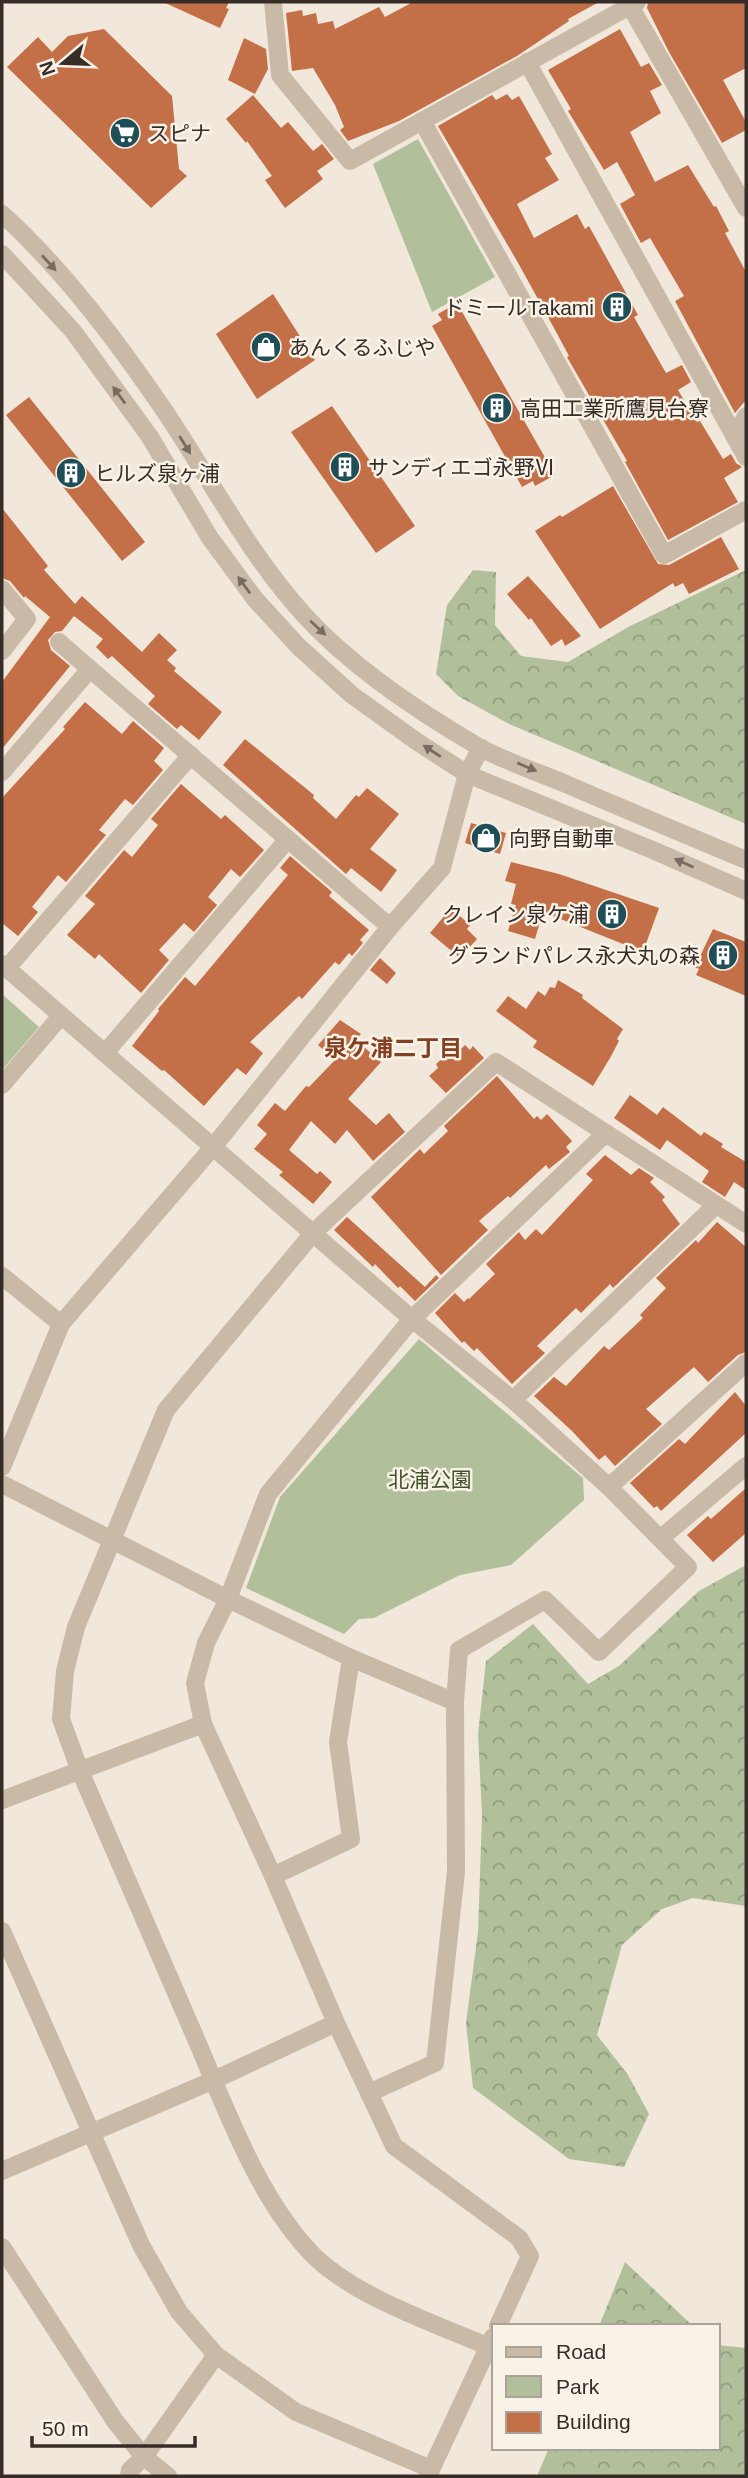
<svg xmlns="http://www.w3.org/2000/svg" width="748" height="2478" font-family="Arial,'Noto Sans JP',sans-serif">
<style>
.forest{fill:url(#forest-crowns)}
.park{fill:#b1c09b}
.building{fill:#c36f47}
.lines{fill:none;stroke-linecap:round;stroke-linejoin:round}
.minor{stroke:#c9b9a7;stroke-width:18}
.tertiary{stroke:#c9b9a7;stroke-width:18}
.oneway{fill:#786c61}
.labels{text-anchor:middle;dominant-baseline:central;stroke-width:5;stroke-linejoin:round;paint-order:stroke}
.poi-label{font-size:21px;fill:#362d28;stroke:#f9f2e7;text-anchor:start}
.park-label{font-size:21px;fill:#42532c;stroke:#f9f2e7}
.neighbourhood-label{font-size:23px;font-weight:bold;fill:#834122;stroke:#f9f2e7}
</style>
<defs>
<pattern id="forest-crowns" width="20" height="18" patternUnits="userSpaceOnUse" patternTransform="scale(1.75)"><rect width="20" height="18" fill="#b1c09b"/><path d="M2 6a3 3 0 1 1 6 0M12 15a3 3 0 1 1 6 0" fill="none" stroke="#919c7e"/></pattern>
</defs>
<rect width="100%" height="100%" fill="#f1e8db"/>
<g class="forest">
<path d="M473,570L496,572L495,625L521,656L568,662L630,626L746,570V824L509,724L458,696L436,674L447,605Z"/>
<path d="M746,1565V1906L693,1898L662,1909L622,1945L597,2035L628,2075L649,2114L624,2167L569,2159L473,2088L466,2023L478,1932L482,1815L478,1734L486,1661L533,1624L588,1684L619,1666L699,1591Z"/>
<path d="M625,2262L693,2326H599Z"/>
<path d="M718,2345L746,2348V2476H537L549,2448H718Z"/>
</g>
<g class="park">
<path d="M418,139L495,277L432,312L373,164Z"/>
<path d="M2,994L39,1027L2,1070Z"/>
<path d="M419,1339L583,1478L584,1500L511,1565L460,1575L374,1618L359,1619L344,1634L246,1588L280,1497Z"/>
</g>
<g class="building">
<path d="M163,2H229L226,8L229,9L220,28Z"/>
<path d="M413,2H599L568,19L569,21L517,56L399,121L348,141L340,130L344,127L335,105L313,68L292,71L286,13L302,10L303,16L316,13L318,24L333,21L335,29L379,7L385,17Z"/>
<path d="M648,2H746V68L723,80L746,122V130L722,143L669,52L647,8Z"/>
<path d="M104,29L172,96L179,169L187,176L151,208L7,67L38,37L52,52L68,36Z"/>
<path d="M620,29L641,67L649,63L662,85L650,91L661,113L630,132L655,182L688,165L714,207L716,206L729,231L725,233L746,272V400L735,413L675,301L684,296L650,238L641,243L620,204L635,195L617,162L604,170L568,111L571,109L548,70Z"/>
<path d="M244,38L266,49L268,69L255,94L228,80Z"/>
<path d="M507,94L512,100L519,96L552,154L545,158L559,180L517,204L534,238L577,214L585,229L589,226L638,315L634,317L666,373L682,365L691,382L678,390L697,422L700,421L723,459L731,454L736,463L742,467L724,478L738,502L668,540L625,462L627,461L567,357L569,356L554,328L517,261L438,126L492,95L496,100Z"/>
<path d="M253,95L281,128L288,122L313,151L322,144L334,159L317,171L323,179L285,208L265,180L272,176L247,141L246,143L226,119Z"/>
<path d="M273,294L315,360L257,399L216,334Z"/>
<path d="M457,303L555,475L535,486L533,481L522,487L432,326L442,320L438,314Z"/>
<path d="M29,397L145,542L122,561L6,415Z"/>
<path d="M332,406L415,526L376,553L291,432Z"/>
<path d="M613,486L658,564L669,565L721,537L739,569L689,594L683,583L675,587L673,583L600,629L535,531L560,515L562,517Z"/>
<path d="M2,508L48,566L44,570L75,604L82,596L142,652L159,633L177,650L167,660L176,668L174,671L222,712L199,740L181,725L177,729L148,704L155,696L112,656L108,659L96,647L103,639L74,616L62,631L55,632L48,640L51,650L70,666L2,749V682L50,617L25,596L24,598L10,581L2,578Z"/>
<path d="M528,576L547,597L581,636L565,646L562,639L551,646L531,618L529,620L507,594Z"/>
<path d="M85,702L122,734L133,721L164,748L154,761L163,770L133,805L125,799L99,830L106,835L66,882L58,875L32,907L38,912L18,936L2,923V798L65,729L63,727Z"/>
<path d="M245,739L314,795L313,798L336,819L356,795L359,797L367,788L399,814L370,849L397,870L381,892L351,868L346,874L223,765Z"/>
<path d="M181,784L221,819L225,815L264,850L240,877L231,869L208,897L217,905L194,932L184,923L159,950L169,960L141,993L99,954L95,959L67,935L95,904L85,896L124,850L132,857L158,825L151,819Z"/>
<path d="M471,823L506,833L500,854L465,843Z"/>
<path d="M290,856L332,892L329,896L369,930L360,940L363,943L352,956L349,953L339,965L335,962L302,999L299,996L250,1042L263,1053L246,1075L237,1068L204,1106L164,1070L162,1071L132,1046L159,1011L158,1009L185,977L195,986L288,875L280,868Z"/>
<path d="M511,862L559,874L659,908L643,952L543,912L535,939L508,931L516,905L511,904L516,884L505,881Z"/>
<path d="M451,908L470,925L467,929L477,939L460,958L430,933Z"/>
<path d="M713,929L746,942V996L696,975L699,969L695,967Z"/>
<path d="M380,958L396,973L387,984L370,970Z"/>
<path d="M558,980L583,995L582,998L623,1029L617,1039L619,1041L610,1058L593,1086L533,1047L537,1041L496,1011L508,996L526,1009L538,991L545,996L550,987L555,988Z"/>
<path d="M340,1020L361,1034L356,1040L381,1062L348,1099L376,1125L389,1113L405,1132L373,1161L347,1130L335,1144L311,1121L289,1150L317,1174L320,1171L332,1182L313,1204L279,1175L283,1172L254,1149L267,1134L257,1125L275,1103L285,1111L306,1086L309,1087L335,1060L318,1045Z"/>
<path d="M465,1045L470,1050L473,1046L484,1058L446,1093L429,1076L438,1068L436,1064L456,1046L461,1049Z"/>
<path d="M497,1076L534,1119L537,1116L541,1120L547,1114L572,1141L566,1147L570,1152L549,1169L546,1165L510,1198L508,1196L479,1221L488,1230L441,1275L371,1197L420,1149L424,1154L448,1131L444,1126Z"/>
<path d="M630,1095L657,1115L663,1107L701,1136L704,1132L723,1144L721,1147L746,1162V1190L734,1182L725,1197L702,1182L709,1171L667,1140L660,1150L614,1118Z"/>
<path d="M605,1155L631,1175L639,1168L654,1178L650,1182L665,1197L662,1200L680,1224L613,1288L610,1284L581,1313L576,1308L537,1346L545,1353L512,1384L477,1348L474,1351L464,1341L462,1343L435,1313L455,1293L464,1302L468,1298L469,1299L495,1274L486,1264L519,1232L525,1240L536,1229L542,1235L593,1180L586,1174Z"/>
<path d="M347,1217L425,1287L436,1275L439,1278L415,1301L400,1286L398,1288L375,1264L373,1267L334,1230Z"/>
<path d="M717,1222L746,1247V1352L738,1355L708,1382L694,1367L646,1409L662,1424L615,1466L605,1455L599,1460L572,1431L534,1396L554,1377L566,1386L604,1346L609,1350L643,1318L640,1315L666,1288L656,1278L696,1240L698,1243Z"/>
<path d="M735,1392L746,1406V1433L661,1511L657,1506L654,1508L630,1483L679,1439L685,1444Z"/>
<path d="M746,1488V1533L713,1562L687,1535L708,1516L711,1519Z"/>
</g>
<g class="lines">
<g class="minor">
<path d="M273,2L280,75L350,161L637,2"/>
<path d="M630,6L746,208"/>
<path d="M527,62L746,457"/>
<path d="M422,121L664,555L746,510"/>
<path d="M735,437L746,416"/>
<path d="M2,589L27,619L2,651"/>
<path d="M59,642L90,669"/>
<path d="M2,772L90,669L390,927"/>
<path d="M7,968L191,755"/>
<path d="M105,1053L288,839"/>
<path d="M2,1085L61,1016"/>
<path d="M213,1147L412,1319L513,1400L609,1487L688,1567L599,1652L545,1600L459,1650L455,1702L456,1872L435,2063L369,2093"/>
<path d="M2,1276L61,1324"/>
<path d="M513,1400L716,1205"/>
<path d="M2,1467L61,1324L213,1147L390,927L442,868L467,774L481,748"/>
<path d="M2,1484L228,1599L351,1658L455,1702"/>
<path d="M609,1487L746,1363"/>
<path d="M661,1538L746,1466"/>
<path d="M2,1800L203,1724"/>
<path d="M273,1876L351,1839L338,1742L351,1658"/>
<path d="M2,1931L141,2245L179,2312L216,2355L296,2412L431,2469"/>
<path d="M2,2171L214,2080L336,2023"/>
<path d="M2,2247L115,2421L144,2457L168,2476"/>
<path d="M498,2326L530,2256L519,2238L394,2146L336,2023L273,1876L203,1724L195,1683L206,1643L228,1599L268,1494L412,1319L606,1133"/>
<path d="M489,2347C434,2323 358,2298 315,2257C259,2201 227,2111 196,2039C157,1950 119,1860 80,1771L61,1719L65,1671L76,1627L166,1410L314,1232L496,1062L746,1224"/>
<path d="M129,2476L130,2470L144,2457L216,2355"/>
<path d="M428,2476L493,2337"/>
</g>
<g class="tertiary">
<path d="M2,214C64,270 119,344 166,413C212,482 250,556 306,617C353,668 419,712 479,747C506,762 538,772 566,784C626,810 686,835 746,860"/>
<path d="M2,254L73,331L150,437L210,538L255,599L299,647L352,695L416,741L467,774L655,851L746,891"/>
<path d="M2,964L213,1147"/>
</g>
</g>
<defs><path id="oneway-solid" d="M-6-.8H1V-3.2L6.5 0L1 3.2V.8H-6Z" transform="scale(1.75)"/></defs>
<g class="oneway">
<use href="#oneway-solid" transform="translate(49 263) rotate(48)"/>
<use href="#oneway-solid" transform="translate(119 395) rotate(-126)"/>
<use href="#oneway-solid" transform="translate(185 445) rotate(58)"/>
<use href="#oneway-solid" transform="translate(244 585) rotate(-126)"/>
<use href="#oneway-solid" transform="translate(318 628) rotate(43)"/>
<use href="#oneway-solid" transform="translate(432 751) rotate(-147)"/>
<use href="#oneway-solid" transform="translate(527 767) rotate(23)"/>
<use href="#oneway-solid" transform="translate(684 863) rotate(-156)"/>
</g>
<defs>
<g id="supermarket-disc" transform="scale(1.575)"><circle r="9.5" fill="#1e4e56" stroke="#f9f2e7"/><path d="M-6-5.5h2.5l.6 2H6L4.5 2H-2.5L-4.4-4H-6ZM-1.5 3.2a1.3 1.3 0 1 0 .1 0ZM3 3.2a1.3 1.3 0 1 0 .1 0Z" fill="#fff"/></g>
<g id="building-disc" transform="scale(1.575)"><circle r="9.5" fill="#1e4e56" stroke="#f9f2e7"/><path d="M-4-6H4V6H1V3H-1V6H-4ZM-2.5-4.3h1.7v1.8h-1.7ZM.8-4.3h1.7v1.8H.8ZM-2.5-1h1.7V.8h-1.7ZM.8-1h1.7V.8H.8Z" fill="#fff"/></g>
<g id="shop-disc" transform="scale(1.575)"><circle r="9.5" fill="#1e4e56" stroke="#f9f2e7"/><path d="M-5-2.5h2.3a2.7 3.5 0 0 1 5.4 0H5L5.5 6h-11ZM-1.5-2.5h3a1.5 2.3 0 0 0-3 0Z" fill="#fff"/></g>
</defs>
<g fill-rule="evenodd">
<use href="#supermarket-disc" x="125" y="133"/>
<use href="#building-disc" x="617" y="307"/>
<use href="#shop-disc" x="266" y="347"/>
<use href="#building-disc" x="497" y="408"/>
<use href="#building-disc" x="345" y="467"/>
<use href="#building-disc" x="71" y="473"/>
<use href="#shop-disc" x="486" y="838"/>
<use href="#building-disc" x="612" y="914"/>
<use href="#building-disc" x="723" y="955"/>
</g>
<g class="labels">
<g class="poi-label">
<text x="148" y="133">スピナ</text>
<text x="594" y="307" text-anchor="end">ドミールTakami</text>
<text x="289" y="347">あんくるふじや</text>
<text x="520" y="408">高田工業所鷹見台寮</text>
<text x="368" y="467">サンディエゴ永野Ⅵ</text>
<text x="94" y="473">ヒルズ泉ヶ浦</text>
<text x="509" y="838">向野自動車</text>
<text x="589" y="914" text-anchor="end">クレイン泉ケ浦</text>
<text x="700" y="955" text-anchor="end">グランドパレス永犬丸の森</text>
</g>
<g class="park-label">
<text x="430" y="1479">北浦公園</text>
</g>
<g class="neighbourhood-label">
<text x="393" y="1048">泉ケ浦二丁目</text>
</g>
</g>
<rect width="748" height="2478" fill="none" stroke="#362d28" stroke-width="7"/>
<rect x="492" y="2324" width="228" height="126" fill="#f9f2e7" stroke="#aba39b" stroke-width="2"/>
<rect x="506" y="2347" width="35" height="10" fill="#c9b9a7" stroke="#aba39b" stroke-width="2"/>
<text x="556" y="2359" font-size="21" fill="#362d28">Road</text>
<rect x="506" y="2376" width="35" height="21" fill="#b1c09b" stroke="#aba39b" stroke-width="2"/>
<text x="556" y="2394" font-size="21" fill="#362d28">Park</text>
<rect x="506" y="2412" width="35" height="21" fill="#c36f47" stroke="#aba39b" stroke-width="2"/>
<text x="556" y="2429" font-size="21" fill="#362d28">Building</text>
<g transform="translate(63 63) rotate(251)" stroke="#f9f2e7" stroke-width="5" paint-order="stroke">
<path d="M0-5L12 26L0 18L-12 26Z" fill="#362d28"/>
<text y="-10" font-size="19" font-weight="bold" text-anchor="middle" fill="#362d28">N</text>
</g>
<path d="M32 2436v10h163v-10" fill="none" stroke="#362d28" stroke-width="3.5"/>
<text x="42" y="2436" font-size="21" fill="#362d28" stroke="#f9f2e7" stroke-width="5" paint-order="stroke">50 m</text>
</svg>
